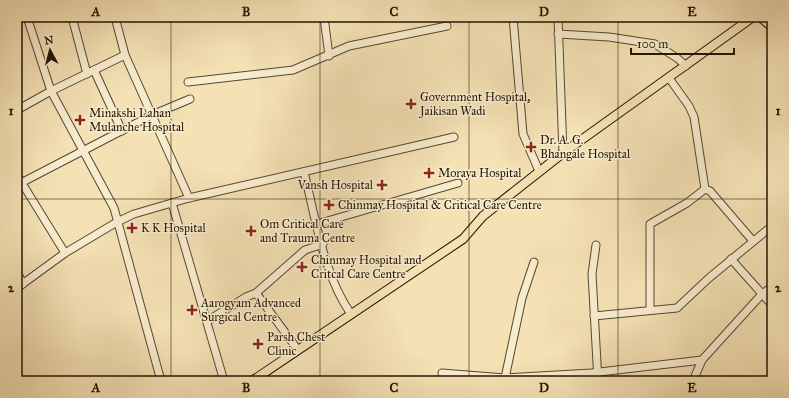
<svg xmlns="http://www.w3.org/2000/svg" width="789" height="398" font-family="'IM FELL Great Primer',serif">
<style>
.lines{fill:none;stroke-linecap:round;stroke-linejoin:round}
.minor-casing{stroke:#56472f;stroke-width:9}
.major-casing{stroke:#221403;stroke-width:10}
.minor{stroke:#f8ecce;stroke-width:7}
.major{stroke:#f4e1b4;stroke-width:8}
.grid{fill:none;stroke:#221403;stroke-width:1;stroke-opacity:0.55}
.poi-dot{fill:#8f2418;stroke:#f8ecce;stroke-width:1.5}
.labels{text-anchor:middle;dominant-baseline:central;stroke-width:3;stroke-linejoin:round;paint-order:stroke}
.poi-label{font-size:12px;fill:#221403;stroke:#f8ecce;text-anchor:start}
.neatline{fill:none;stroke:#221403;stroke-width:1.5}
.grid-label{font-size:13px;text-anchor:middle;font-weight:bold;fill:#221403}
</style>
<rect width="100%" height="100%" fill="#f4e1b4"/>
<filter id="stains"><feTurbulence type="fractalNoise" baseFrequency=".005" numOctaves="4"/><feColorMatrix values="0 0 0 0 .2 0 0 0 0 .09 0 0 0 0 .02 0 0 0 .5 -.17"/></filter>
<radialGradient id="worn" r=".72"><stop offset=".6" stop-color="#630" stop-opacity="0"/><stop offset="1" stop-color="#630" stop-opacity=".3"/></radialGradient>
<g class="lines">
<g class="minor-casing">
<g id="minor">
<path d="M27,17L51,91L114,208L161,381"/>
<path d="M72,17L87,74"/>
<path d="M115,17L125,55L189,198"/>
<path d="M324,17L329,56"/>
<path d="M513,17L523,134L539,171"/>
<path d="M558,17L563,153"/>
<path d="M558,34L609,37L655,44L677,58L686,66"/>
<path d="M94,70L122,131"/>
<path d="M669,78L689,106L694,117L705,189L710,191L753,241"/>
<path d="M188,82L293,70L349,46L447,26"/>
<path d="M17,110L51,91L125,55"/>
<path d="M304,172C316,219 323,274 351,314"/>
<path d="M17,175L65,253"/>
<path d="M17,185L152,115L190,99"/>
<path d="M172,203L224,381"/>
<path d="M317,224L458,183"/>
<path d="M596,245L592,274L598,381"/>
<path d="M731,259L772,305"/>
<path d="M17,272L23,284"/>
<path d="M17,288L65,253L117,222L134,214L189,198L454,137"/>
<path d="M256,293L298,350"/>
<path d="M650,310V224L687,203L705,189"/>
<path d="M594,316L677,308L709,278L772,226"/>
<path d="M207,321L246,297L256,293L305,250L323,244"/>
<path d="M442,373L505,378L591,373L702,360"/>
<path d="M505,378L522,298L534,262"/>
<path d="M693,381L702,360L762,294L772,287"/>
</g>
</g>
<g class="major-casing">
<g id="major">
<path d="M760,17L772,27"/>
<path d="M252,381L463,239L483,216L563,153L753,17"/>
</g>
</g>
<use href="#minor" class="minor"/>
<use href="#major" class="major"/>
</g>
<path class="grid" d="M171,17V381M320,17V381M469,17V381M618,17V381M17,199H772"/>
<g class="poi-dot">
<path d="M409 98h4v4h4v4h-4v4h-4v-4h-4v-4h4z"/>
<path d="M78 114h4v4h4v4h-4v4h-4v-4h-4v-4h4z"/>
<path d="M529 141h4v4h4v4h-4v4h-4v-4h-4v-4h4z"/>
<path d="M427 167h4v4h4v4h-4v4h-4v-4h-4v-4h4z"/>
<path d="M380 179h4v4h4v4h-4v4h-4v-4h-4v-4h4z"/>
<path d="M327 199h4v4h4v4h-4v4h-4v-4h-4v-4h4z"/>
<path d="M130 222h4v4h4v4h-4v4h-4v-4h-4v-4h4z"/>
<path d="M249 225h4v4h4v4h-4v4h-4v-4h-4v-4h4z"/>
<path d="M300 261h4v4h4v4h-4v4h-4v-4h-4v-4h4z"/>
<path d="M190 304h4v4h4v4h-4v4h-4v-4h-4v-4h4z"/>
<path d="M256 338h4v4h4v4h-4v4h-4v-4h-4v-4h4z"/>
</g>
<g class="labels">
<g class="poi-label">
<text x="420" y="97">Government Hospital,<tspan x="420" dy="14">Jaikisan Wadi</tspan></text>
<text x="89" y="113">Minakshi Lahan<tspan x="89" dy="14">Mulanche Hospital</tspan></text>
<text x="540" y="140">Dr. A. G.<tspan x="540" dy="14">Bhangale Hospital</tspan></text>
<text x="438" y="173">Moraya Hospital</text>
<text x="373" y="185" text-anchor="end">Vansh Hospital</text>
<text x="338" y="205">Chinmay Hospital &amp; Critical Care Centre</text>
<text x="260" y="224">Om Critical Care<tspan x="260" dy="14">and Trauma Centre</tspan></text>
<text x="141" y="228">K K Hospital</text>
<text x="311" y="260">Chinmay Hospital and<tspan x="311" dy="14">Critcal Care Centre</tspan></text>
<text x="201" y="303">Aarogyam Advanced<tspan x="201" dy="14">Surgical Centre</tspan></text>
<text x="267" y="337">Parsh Chest<tspan x="267" dy="14">Clinic</tspan></text>
</g>
</g>
<rect width="789" height="398" fill="none" stroke="#f4e1b4" stroke-width="44"/>
<g transform="translate(50 50) rotate(353)" stroke="#f8ecce" stroke-width="3" paint-order="stroke">
<path d="M0-3L7 15L0 10L-7 15Z" fill="#221403"/>
<text y="-6" font-size="11" font-weight="bold" text-anchor="middle" fill="#221403">N</text>
</g>
<path d="M631 48v6h103v-6" fill="none" stroke="#221403" stroke-width="2"/>
<text x="637" y="48" font-size="12" fill="#221403" stroke="#f8ecce" stroke-width="3" paint-order="stroke">100 m</text>
<rect x="22" y="22" width="745" height="354" class="neatline"/>
<g class="grid-label">
<text x="96" y="16">A</text>
<text x="246" y="16">B</text>
<text x="394" y="16">C</text>
<text x="544" y="16">D</text>
<text x="692" y="16">E</text>
<text x="11" y="115">1</text>
<text x="778" y="115">1</text>
<text x="11" y="292">2</text>
<text x="778" y="292">2</text>
<text x="96" y="392">A</text>
<text x="246" y="392">B</text>
<text x="394" y="392">C</text>
<text x="544" y="392">D</text>
<text x="692" y="392">E</text>
</g>
<rect width="100%" height="100%" filter="url(#stains)"/>
<rect width="100%" height="100%" fill="url(#worn)"/>
</svg>
